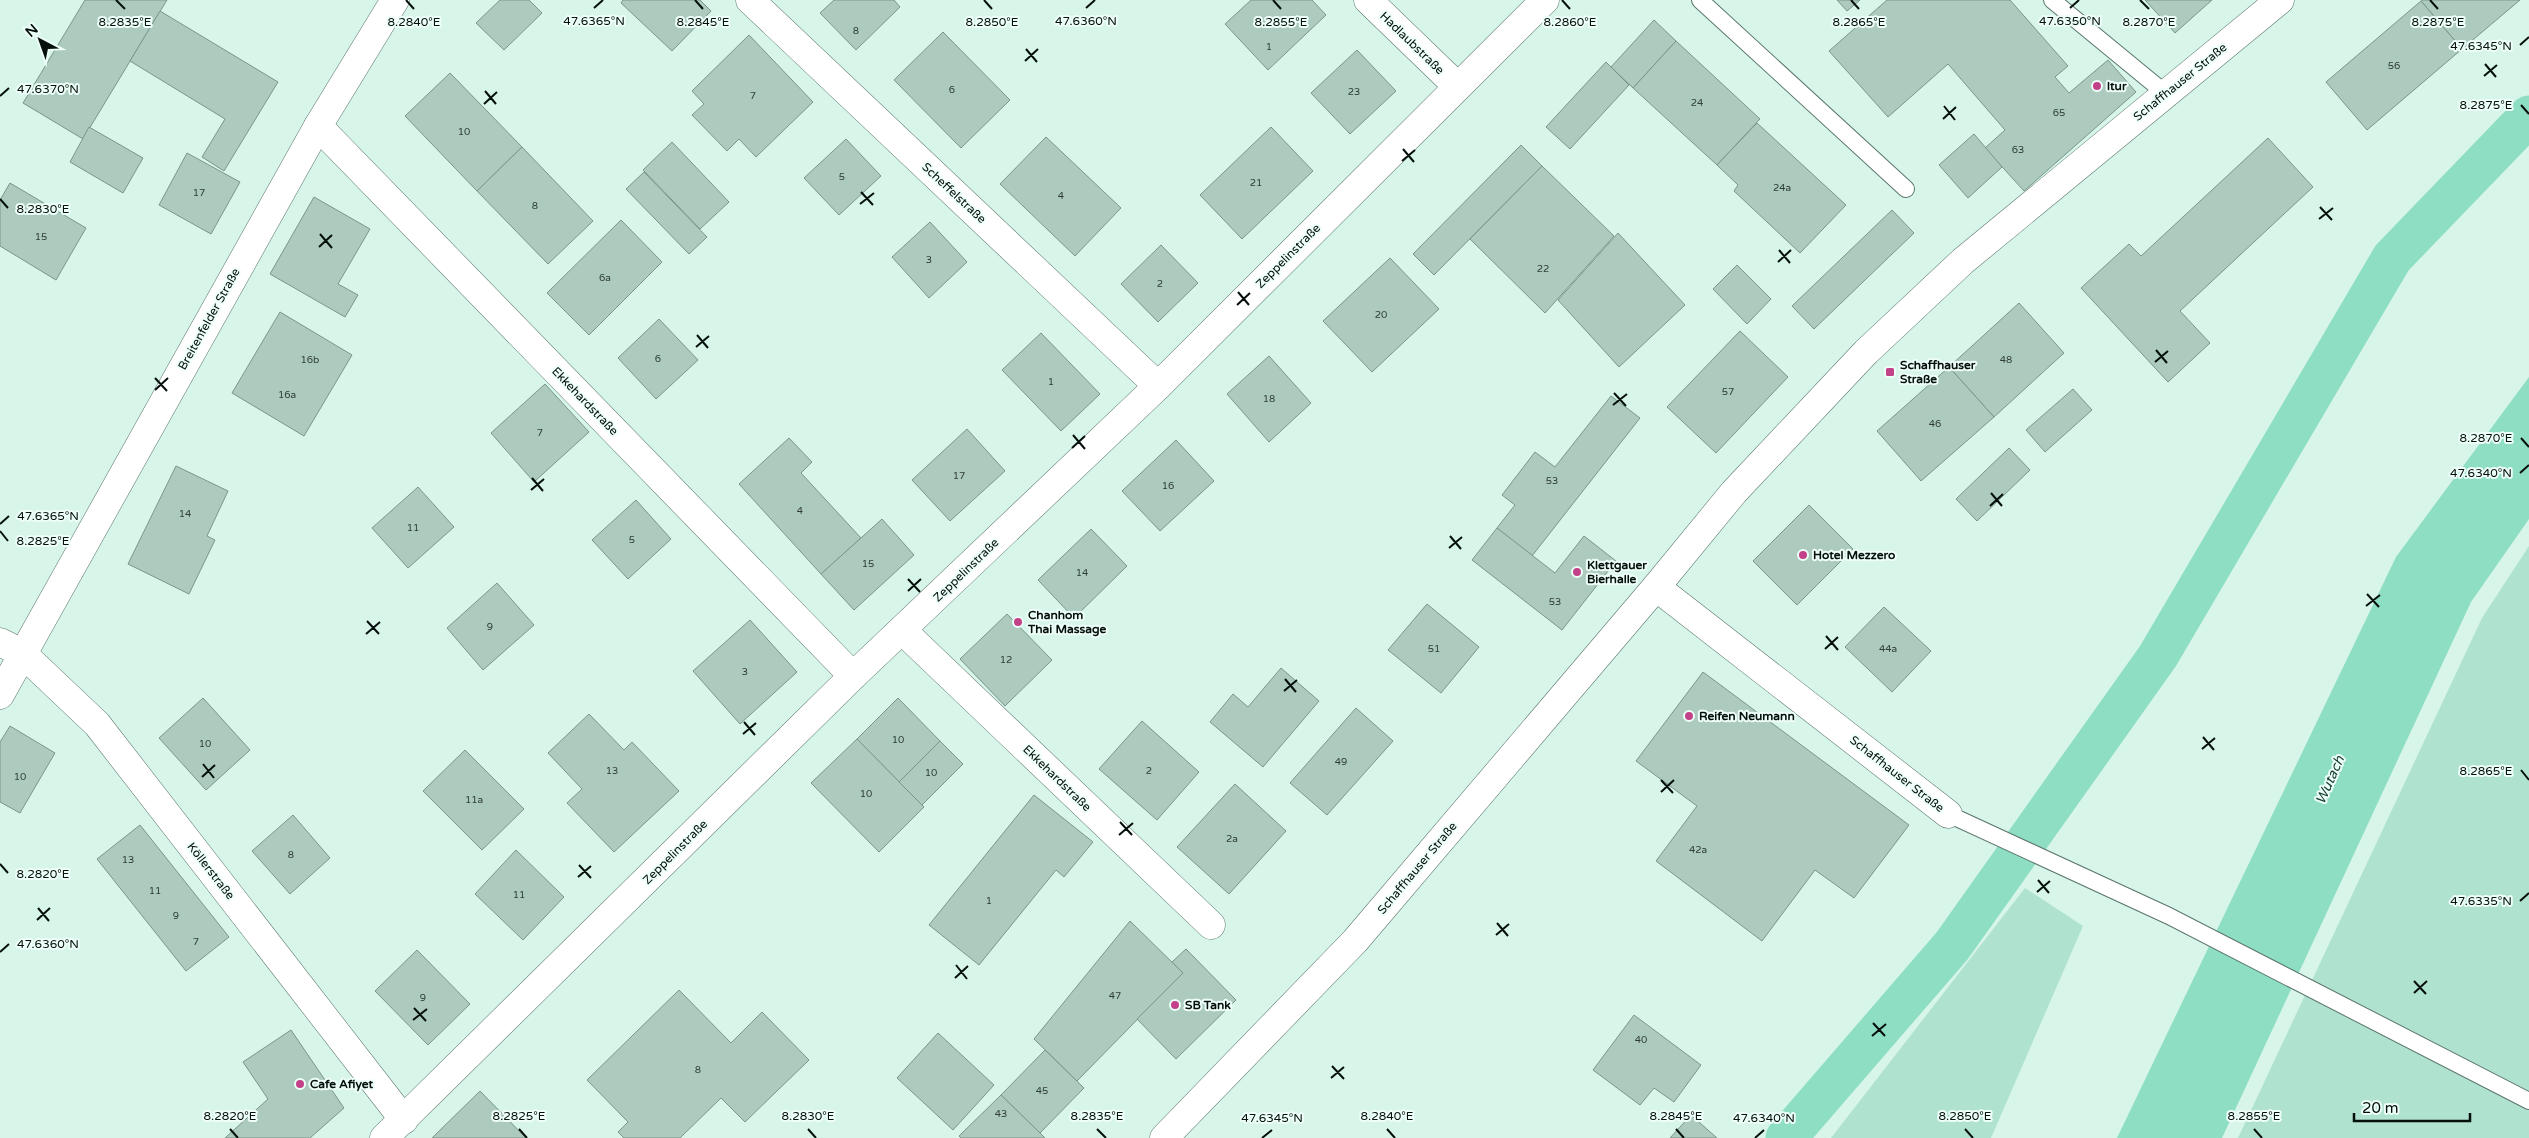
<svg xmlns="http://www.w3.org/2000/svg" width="2529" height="1138" font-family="'Varela Round',sans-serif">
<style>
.green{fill:#b0e2d0}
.water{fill:#8edec3}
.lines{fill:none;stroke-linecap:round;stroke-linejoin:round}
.canal{stroke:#8edec3;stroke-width:41}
.building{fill:#accabe;stroke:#7a968b}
.lane-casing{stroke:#5b766c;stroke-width:18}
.street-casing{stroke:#5b766c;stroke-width:29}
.secondary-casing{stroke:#5b766c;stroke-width:29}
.lane{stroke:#fff;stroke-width:16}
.street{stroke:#fff;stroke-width:28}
.secondary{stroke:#fff;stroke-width:28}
.ticks{fill:none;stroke:#050f0b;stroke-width:2}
.poi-dot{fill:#c34188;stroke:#edfff8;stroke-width:2}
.labels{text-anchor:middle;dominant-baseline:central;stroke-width:4;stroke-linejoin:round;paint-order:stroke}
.number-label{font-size:10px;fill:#2f3e38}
.street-label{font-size:12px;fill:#050f0b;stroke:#edfff8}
.poi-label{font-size:12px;font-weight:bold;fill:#050f0b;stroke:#edfff8;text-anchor:start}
.water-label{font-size:14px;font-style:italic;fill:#163b30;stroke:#edfff8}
.ticks-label{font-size:12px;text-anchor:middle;fill:#050f0b;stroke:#edfff8;stroke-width:4;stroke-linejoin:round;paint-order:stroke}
</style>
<rect width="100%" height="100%" fill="#d7f5e9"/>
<g class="green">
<path d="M2529,546V1138H2238L2482,618Z"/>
<path d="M2025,888L2083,926L1991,1138H1831Z"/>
</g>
<path class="water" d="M2529,377V519L2471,602L2222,1138H2117L2396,557Z"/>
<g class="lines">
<path class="canal" d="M1786,1138L1952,946L2158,656L2392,258L2529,116"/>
</g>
<g class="building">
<path d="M85,0H167L83,139L23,103Z"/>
<path d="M500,0H529L542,13L504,50L476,23Z"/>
<path d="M623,0H700L711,11L672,51L621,3Z"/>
<path d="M834,0H894L900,7L856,50L820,13Z"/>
<path d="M1251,0H1312L1326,15L1268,70L1225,24Z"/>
<path d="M1837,0H1860L1847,11Z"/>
<path d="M1887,0H2010L2068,66L2055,77L2069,93L2108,60L2136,92L2024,191L1985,148L2005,130L1948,64L1888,117L1829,51Z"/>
<path d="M2145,0H2212L2175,33Z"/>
<path d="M2423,0H2520L2462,49L2421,1Z"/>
<path d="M2421,1L2462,49L2367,130L2326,82Z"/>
<path d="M160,11L278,82L224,171L202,157L225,119L130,61Z"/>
<path d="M1654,20L1676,41L1633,88L1611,67Z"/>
<path d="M943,32L1010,100L961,148L894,80Z"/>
<path d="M749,35L813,102L756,157L739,139L727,151L692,115L704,104L692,91Z"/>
<path d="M1676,41L1760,119L1717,165L1633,88Z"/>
<path d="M1357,50L1396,91L1350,134L1311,93Z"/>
<path d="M1606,62L1629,85L1570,149L1546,127Z"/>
<path d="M450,73L522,147L477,191L405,116Z"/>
<path d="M1757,123L1846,205L1800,253L1734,191L1738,185L1717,165Z"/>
<path d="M89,127L143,158L123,193L70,162Z"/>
<path d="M1271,127L1313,171L1242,239L1200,195Z"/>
<path d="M1974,134L2002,167L1968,198L1939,165Z"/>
<path d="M1046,137L1121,208L1075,256L1000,184Z"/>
<path d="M2268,138L2313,187L2180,311L2210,343L2168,382L2081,288L2129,244L2141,256Z"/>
<path d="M846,139L881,176L839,215L804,178Z"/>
<path d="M672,142L729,202L700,229L643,170Z"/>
<path d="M1521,145L1542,166L1434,275L1413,254Z"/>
<path d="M522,147L593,221L548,264L477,191Z"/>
<path d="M187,153L240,182L211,234L159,205Z"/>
<path d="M1542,166L1614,236L1545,313L1470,239Z"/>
<path d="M644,172L707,237L689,254L626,189Z"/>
<path d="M10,183L86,228L56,280L0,246V200Z"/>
<path d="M314,197L370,229L338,284L358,295L345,317L270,274Z"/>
<path d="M1892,210L1914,233L1814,329L1792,306Z"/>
<path d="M621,220L662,262L589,335L547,293Z"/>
<path d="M930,222L967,262L929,298L892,257Z"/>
<path d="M1618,233L1685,305L1619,367L1558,300Z"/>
<path d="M1161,245L1198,283L1158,322L1121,284Z"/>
<path d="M1390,258L1439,309L1372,372L1323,321Z"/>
<path d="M1737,265L1771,299L1747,324L1713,289Z"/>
<path d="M2019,303L2064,353L1994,417L1949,367Z"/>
<path d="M280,312L352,355L304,436L232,393Z"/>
<path d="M659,319L698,360L656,399L618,358Z"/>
<path d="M1740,331L1788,377L1716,453L1667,407Z"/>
<path d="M1041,333L1100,394L1061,431L1002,370Z"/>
<path d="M1269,356L1311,403L1269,442L1227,394Z"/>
<path d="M1949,367L1994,417L1921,481L1877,431Z"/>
<path d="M545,384L589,432L534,482L491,433Z"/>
<path d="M2073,389L2092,410L2045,452L2026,430Z"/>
<path d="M1611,396L1640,418L1532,556L1497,528L1515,505L1502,495L1535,452L1555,467Z"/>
<path d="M967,429L1005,471L950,521L912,480Z"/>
<path d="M789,438L812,462L801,473L861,538L821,574L739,484Z"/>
<path d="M1176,440L1214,481L1160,531L1122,491Z"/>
<path d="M2009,448L2030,470L1977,521L1956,499Z"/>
<path d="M176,466L228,491L207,536L215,540L189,594L128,564Z"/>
<path d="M418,487L454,527L408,568L372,528Z"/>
<path d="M636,500L671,539L628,579L592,540Z"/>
<path d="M1809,505L1853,549L1797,605L1753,561Z"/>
<path d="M882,519L914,555L854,610L821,574Z"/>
<path d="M1497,528L1555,573L1584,536L1616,561L1562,630L1472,560Z"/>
<path d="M1091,529L1127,566L1074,618L1038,580Z"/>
<path d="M497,583L534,625L483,670L447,628Z"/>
<path d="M1427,604L1479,647L1441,693L1388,650Z"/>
<path d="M1884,607L1931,651L1892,692L1845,647Z"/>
<path d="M1007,614L1052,660L1005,706L960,659Z"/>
<path d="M750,620L797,672L740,724L693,671Z"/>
<path d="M1281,668L1319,701L1263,767L1210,722L1233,694L1248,707Z"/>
<path d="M1703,672L1909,825L1854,898L1815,870L1762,941L1656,861L1697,806L1636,761Z"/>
<path d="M203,698L250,750L206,790L159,738Z"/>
<path d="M898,698L940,741L899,782L857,739Z"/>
<path d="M1356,708L1393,741L1327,815L1290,783Z"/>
<path d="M589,714L624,750L632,742L679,791L614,852L567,803L582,789L548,753Z"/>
<path d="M1142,721L1199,772L1157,820L1099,769Z"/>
<path d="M10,726L55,753L20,813L0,802V742Z"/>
<path d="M857,739L924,807L879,852L811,783Z"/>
<path d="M940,741L963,764L922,805L899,782Z"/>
<path d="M465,750L524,809L482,850L423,791Z"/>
<path d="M1235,784L1286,831L1229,894L1177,847Z"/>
<path d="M1034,795L1093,842L1064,877L1056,870L979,965L929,925Z"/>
<path d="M293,815L330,858L290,894L252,851Z"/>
<path d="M140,825L229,937L186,971L97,859Z"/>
<path d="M516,850L564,897L523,940L475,894Z"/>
<path d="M1130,921L1183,973L1077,1081L1034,1039Z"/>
<path d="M1186,949L1236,1000L1176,1059L1137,1019L1183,973L1172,962Z"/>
<path d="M417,950L470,1004L428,1045L375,991Z"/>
<path d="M679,990L731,1043L762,1012L809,1060L745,1122L721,1098L680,1138H624L618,1132L628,1122L587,1080Z"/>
<path d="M1634,1015L1701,1065L1674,1102L1654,1088L1640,1105L1593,1070Z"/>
<path d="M291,1030L344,1108L310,1138H225L268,1099L243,1062Z"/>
<path d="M938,1033L994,1085L953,1130L897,1078Z"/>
<path d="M1045,1050L1084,1088L1040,1133L1001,1095Z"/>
<path d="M480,1091L526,1138H432Z"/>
<path d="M1001,1095L1040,1133L1045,1138H961L959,1136Z"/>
<path d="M1691,1115L1717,1138H1670Z"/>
</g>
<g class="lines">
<g class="lane-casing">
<g id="lane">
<path d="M1700,0L1906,189"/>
<path d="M2052,0L2165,93"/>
<path d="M1948,814L2169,916L2529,1101"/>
</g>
</g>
<g class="street-casing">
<g id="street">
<path d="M750,0L1158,386"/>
<path d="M1368,0L1457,86"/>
<path d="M318,126L853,676"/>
<path d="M1656,587L1948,814"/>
<path d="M903,631L1211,925"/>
<path d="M0,642L22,653L97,724L404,1120"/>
<path d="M384,1138L853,676L1158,386L1545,0"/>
</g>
</g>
<g class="secondary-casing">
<g id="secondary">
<path d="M0,695L318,126L395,0"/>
<path d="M1164,1138L1355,941L1656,587L1734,492L1866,352L1963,261L2280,0"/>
</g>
</g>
<use href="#lane" class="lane"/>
<use href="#street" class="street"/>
<use href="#secondary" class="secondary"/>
</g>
<path class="ticks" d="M116,0L125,9M406,0L414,9M695,0L703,9M984,0L992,9M1273,0L1281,9M1562,0L1570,9M1851,0L1859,9M2140,0L2149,9M2430,0L2438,9M594,8L603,0M1086,8L1095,0M2070,8L2079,0M2520,45L2529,37M1026,49L1037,62M1025,61L1038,49M2485,64L2496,77M2484,76L2497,65M485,91L496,104M0,96L9,88M484,104L497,92M2521,105L2529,114M1944,106L1955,120M1943,119L1956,107M1403,149L1414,162M1402,161L1415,150M861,192L873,205M0,199L8,208M860,204L874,193M2320,207L2332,220M2319,219L2333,208M320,234L332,248M319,247L332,235M1779,250L1790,263M1778,262L1791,250M1238,292L1249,305M1237,305L1250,293M697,335L708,348M696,347L709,336M2156,350L2167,363M2155,362L2168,351M155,378L167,391M155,390L168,378M1614,393L1626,406M1613,405L1627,394M1073,435L1085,449M2521,438L2529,447M1072,448L1085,436M2520,473L2529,465M532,478L543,491M531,490L544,479M1991,493L2002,506M1990,506L2003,494M0,524L9,516M0,531L8,541M1450,536L1461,549M1449,548L1462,537M908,579L920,592M908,591L921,579M2367,594L2379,607M2366,606L2380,595M367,621L379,634M366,634L380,622M1826,636L1838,650M1825,649L1838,637M1285,679L1296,692M1284,691L1297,680M744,722L755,735M743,734L756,723M2203,737L2214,750M2202,749L2215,738M203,764L214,778M2521,770L2529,780M202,777L215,765M1661,780L1673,793M1661,792L1674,780M1120,822L1132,835M1119,835L1133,823M0,864L8,873M579,865L591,878M578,877L591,866M2038,880L2049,893M2037,892L2050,881M2520,901L2529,893M38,908L49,921M37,920L50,908M1497,923L1508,936M1496,935L1509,924M0,952L9,944M956,965L967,979M955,978L968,966M2414,981L2426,994M2414,993L2427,981M414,1008L426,1021M413,1020L427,1009M1873,1023L1885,1036M1872,1036L1886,1024M1332,1066L1344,1079M1331,1078L1344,1067M230,1129L238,1138M519,1129L527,1138M808,1129L816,1138M1097,1129L1106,1138M1387,1129L1395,1138M1676,1129L1684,1138M1965,1129L1973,1138M2254,1129L2262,1138M1262,1138L1272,1130M1755,1138L1764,1130"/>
<g class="poi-dot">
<circle cx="2097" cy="86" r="5"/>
<rect x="1885" y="367" width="10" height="10" rx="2.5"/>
<circle cx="1803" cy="555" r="5"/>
<circle cx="1577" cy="572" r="5"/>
<circle cx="1018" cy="622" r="5"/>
<circle cx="1689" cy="716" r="5"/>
<circle cx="1175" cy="1005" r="5"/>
<circle cx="300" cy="1084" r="5"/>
</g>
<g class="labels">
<g class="number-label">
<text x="856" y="31">8</text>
<text x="1269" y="47">1</text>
<text x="2394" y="66">56</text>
<text x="952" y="90">6</text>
<text x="1354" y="92">23</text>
<text x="753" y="96">7</text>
<text x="1697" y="103">24</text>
<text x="2059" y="113">65</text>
<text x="464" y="132">10</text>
<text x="2018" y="150">63</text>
<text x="842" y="177">5</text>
<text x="1256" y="183">21</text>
<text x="1782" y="188">24a</text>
<text x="199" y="193">17</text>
<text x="1061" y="196">4</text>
<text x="535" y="206">8</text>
<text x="41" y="237">15</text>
<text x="929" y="260">3</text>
<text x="1543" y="269">22</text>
<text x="605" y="278">6a</text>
<text x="1160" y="284">2</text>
<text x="1381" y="315">20</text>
<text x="658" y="359">6</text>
<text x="310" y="360">16b</text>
<text x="2006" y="360">48</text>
<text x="1051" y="382">1</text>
<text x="1728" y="392">57</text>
<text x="287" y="395">16a</text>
<text x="1269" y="399">18</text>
<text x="1935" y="424">46</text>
<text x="540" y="433">7</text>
<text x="959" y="476">17</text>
<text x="1552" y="481">53</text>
<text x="1168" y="486">16</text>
<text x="800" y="511">4</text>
<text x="185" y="514">14</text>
<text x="413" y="528">11</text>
<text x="632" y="540">5</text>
<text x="868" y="564">15</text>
<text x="1082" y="573">14</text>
<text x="1555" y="602">53</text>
<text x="490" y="627">9</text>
<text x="1434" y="649">51</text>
<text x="1888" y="649">44a</text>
<text x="1006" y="660">12</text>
<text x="745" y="672">3</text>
<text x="898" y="740">10</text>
<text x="205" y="744">10</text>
<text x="1341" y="762">49</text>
<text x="612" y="771">13</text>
<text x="1149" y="771">2</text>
<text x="931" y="773">10</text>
<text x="20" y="777">10</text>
<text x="866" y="794">10</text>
<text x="474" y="800">11a</text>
<text x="1232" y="839">2a</text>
<text x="1698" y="850">42a</text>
<text x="291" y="855">8</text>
<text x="128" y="860">13</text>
<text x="155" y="891">11</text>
<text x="519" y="895">11</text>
<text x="989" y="901">1</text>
<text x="176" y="916">9</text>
<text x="196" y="942">7</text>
<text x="1115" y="996">47</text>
<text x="423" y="998">9</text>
<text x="1641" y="1040">40</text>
<text x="698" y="1070">8</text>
<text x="1042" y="1091">45</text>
<text x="1001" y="1114">43</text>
</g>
<g class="street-label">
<text transform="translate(1412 43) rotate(44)">Hadlaubstraße</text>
<text transform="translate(2180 82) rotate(-39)">Schaffhauser Straße</text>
<text transform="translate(954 193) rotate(43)">Scheffelstraße</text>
<text transform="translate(1288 256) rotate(-45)">Zeppelinstraße</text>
<text transform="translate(209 319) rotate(-61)">Breitenfelder Straße</text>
<text transform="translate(585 401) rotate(46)">Ekkehardstraße</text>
<text transform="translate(966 570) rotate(-44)">Zeppelinstraße</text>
<text transform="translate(1897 774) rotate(38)">Schaffhauser Straße</text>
<text transform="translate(1057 778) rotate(44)">Ekkehardstraße</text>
<text transform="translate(675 852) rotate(-45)">Zeppelinstraße</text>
<text transform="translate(1417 868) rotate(-50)">Schaffhauser Straße</text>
<text transform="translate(211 871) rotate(52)">Köllerstraße</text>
</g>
<g class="poi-label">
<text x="2107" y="86">ltur</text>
<text x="1900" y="365">Schaffhauser<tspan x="1900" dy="14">Straße</tspan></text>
<text x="1813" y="555">Hotel Mezzero</text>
<text x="1587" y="565">Klettgauer<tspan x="1587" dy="14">Bierhalle</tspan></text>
<text x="1028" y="615">Chanhom<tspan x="1028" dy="14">Thai Massage</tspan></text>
<text x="1699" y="716">Reifen Neumann</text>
<text x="1185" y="1005">SB Tank</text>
<text x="310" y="1084">Cafe Afiyet</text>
</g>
<g class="water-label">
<text transform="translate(2330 780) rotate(-66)">Wutach</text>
</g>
</g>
<g class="ticks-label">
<text x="594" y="25">47.6365°N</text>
<text x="1086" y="25">47.6360°N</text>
<text x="2070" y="25">47.6350°N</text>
<text x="1281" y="26">8.2855°E</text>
<text x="1859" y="26">8.2865°E</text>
<text x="2149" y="26">8.2870°E</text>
<text x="2438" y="26">8.2875°E</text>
<text x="125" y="26">8.2835°E</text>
<text x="414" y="26">8.2840°E</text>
<text x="703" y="26">8.2845°E</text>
<text x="992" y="26">8.2850°E</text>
<text x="1570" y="26">8.2860°E</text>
<text x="2481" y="50">47.6345°N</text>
<text x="48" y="93">47.6370°N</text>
<text x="2486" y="109">8.2875°E</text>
<text x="43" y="213">8.2830°E</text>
<text x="2486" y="442">8.2870°E</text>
<text x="2481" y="477">47.6340°N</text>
<text x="48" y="520">47.6365°N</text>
<text x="43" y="545">8.2825°E</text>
<text x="2486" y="775">8.2865°E</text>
<text x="43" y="878">8.2820°E</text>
<text x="2481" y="905">47.6335°N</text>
<text x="48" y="948">47.6360°N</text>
<text x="230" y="1120">8.2820°E</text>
<text x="519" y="1120">8.2825°E</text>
<text x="808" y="1120">8.2830°E</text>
<text x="1097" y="1120">8.2835°E</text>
<text x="1387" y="1120">8.2840°E</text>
<text x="1676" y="1120">8.2845°E</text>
<text x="1965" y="1120">8.2850°E</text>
<text x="2254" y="1120">8.2855°E</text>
<text x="1272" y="1122">47.6345°N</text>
<text x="1764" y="1122">47.6340°N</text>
</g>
<g transform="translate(40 40) rotate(319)" stroke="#edfff8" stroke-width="4" paint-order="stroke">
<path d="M0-4L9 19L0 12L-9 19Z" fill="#050f0b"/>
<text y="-8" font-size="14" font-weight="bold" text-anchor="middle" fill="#050f0b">N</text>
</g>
<path d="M2354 1113v8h116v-8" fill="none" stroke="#050f0b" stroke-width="2.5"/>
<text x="2362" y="1113" font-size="15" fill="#050f0b" stroke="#edfff8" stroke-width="4" paint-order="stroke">20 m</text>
</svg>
